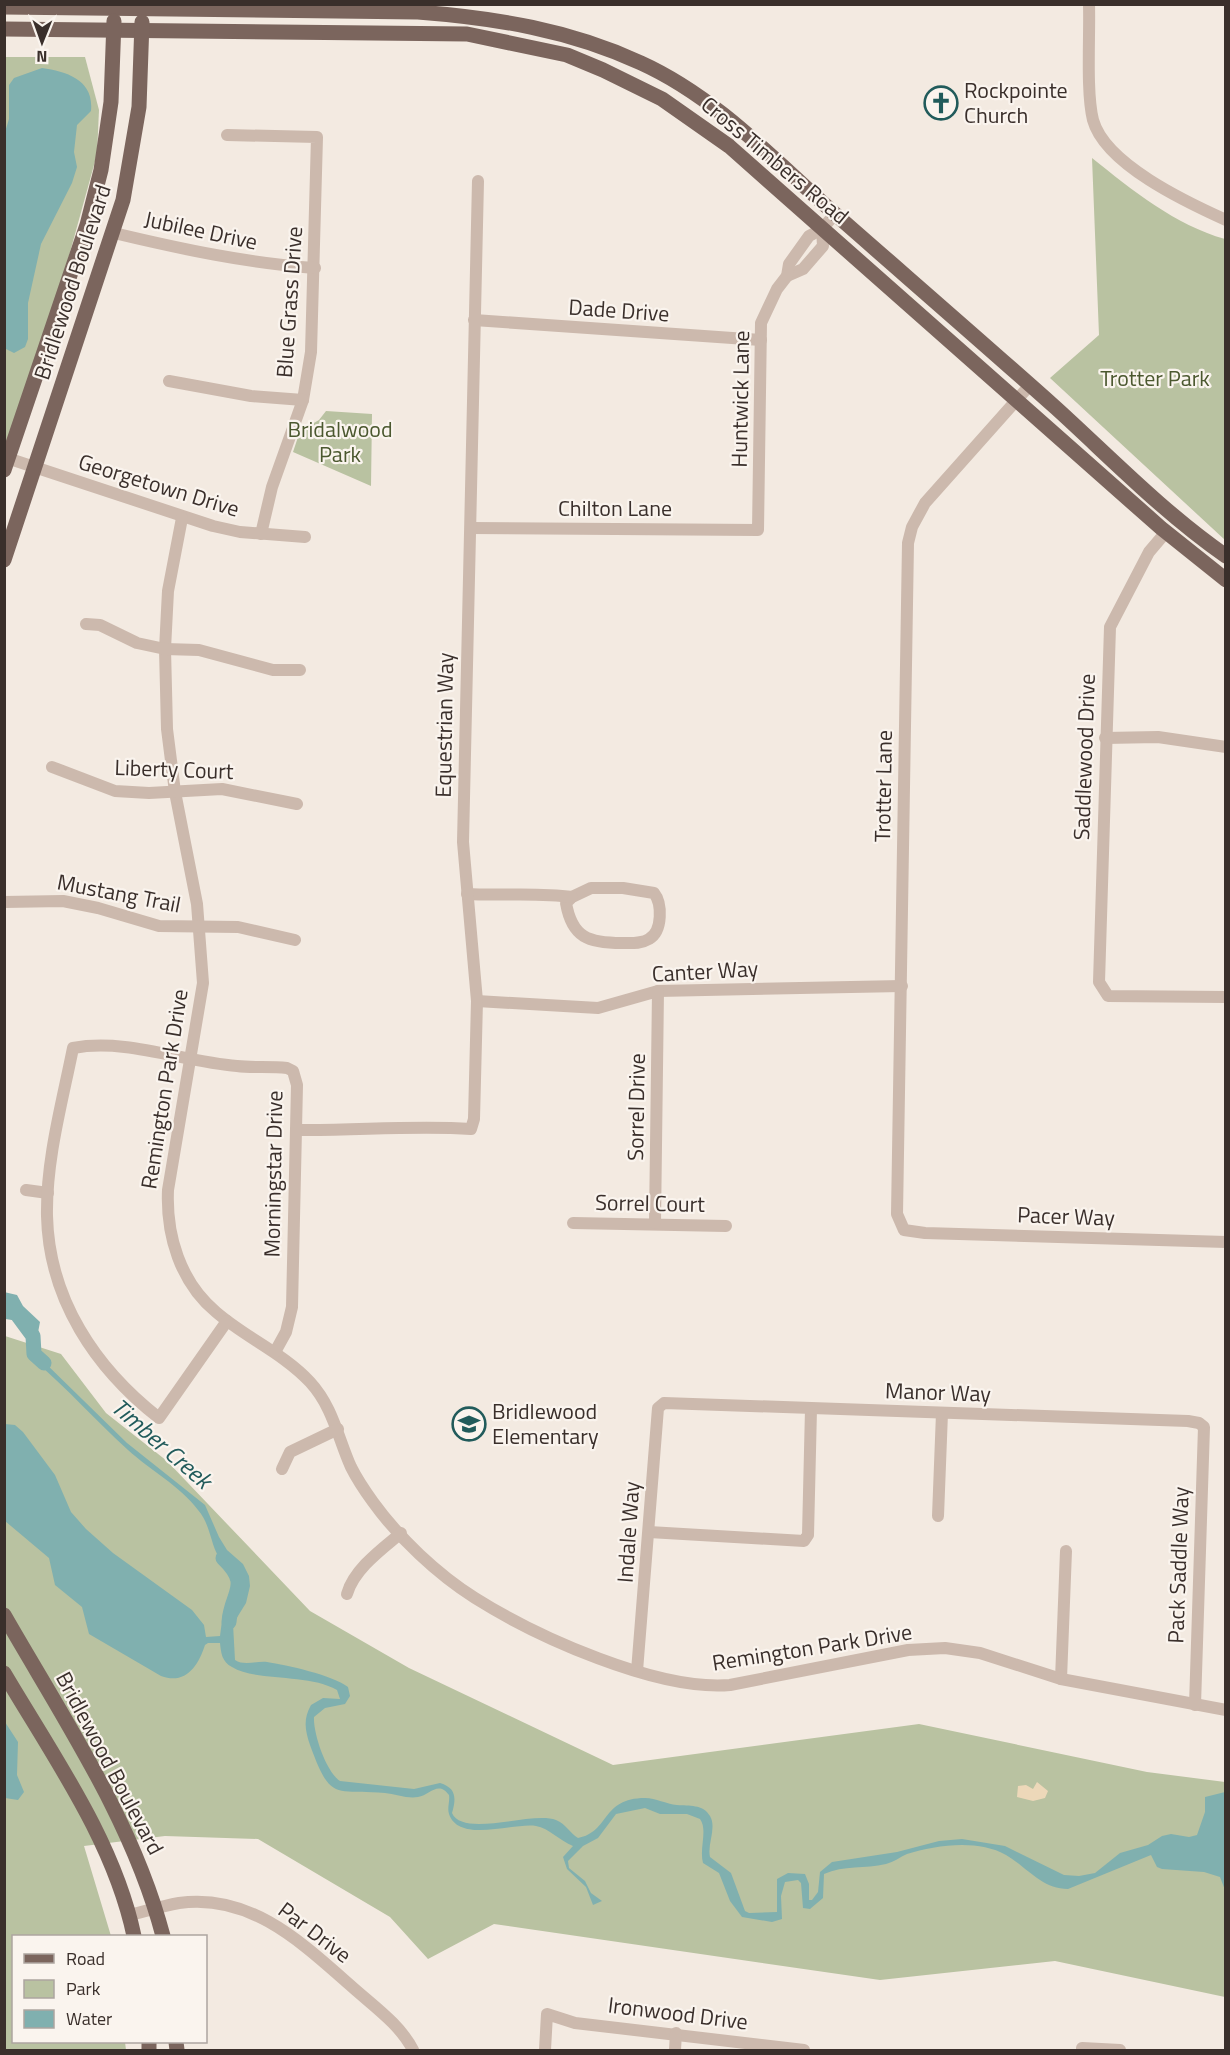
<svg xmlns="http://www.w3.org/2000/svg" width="1230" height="2055" font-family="'Titillium Web',sans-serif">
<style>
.green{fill:#b9c2a1}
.sand{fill:#edd8b9}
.water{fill:#80b0af}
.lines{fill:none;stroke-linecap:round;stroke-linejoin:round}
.river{stroke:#80b0af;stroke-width:15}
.minor{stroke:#ccb9ad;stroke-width:12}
.major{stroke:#7b655d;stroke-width:15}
.labels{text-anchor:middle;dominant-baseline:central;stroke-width:4.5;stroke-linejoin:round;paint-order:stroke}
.poi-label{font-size:22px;fill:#3a2f2b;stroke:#faf4ee;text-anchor:start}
.street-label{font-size:22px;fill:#3a2f2b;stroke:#faf4ee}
.park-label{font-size:22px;fill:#4b582f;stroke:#faf4ee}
.water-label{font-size:24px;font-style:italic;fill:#215b5b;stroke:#faf4ee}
</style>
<rect width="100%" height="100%" fill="#f3eae1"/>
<g class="green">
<path d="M5,57H85L99,110L97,154L58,296L5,455Z"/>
<path d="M1092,158C1132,190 1175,225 1225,239V540L1050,378L1099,335Z"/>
<path d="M326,411L372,414L371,486L293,452L300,431L319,420Z"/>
<path d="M5,1336L61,1354L106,1413L167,1461L310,1611L409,1668L613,1765L919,1724L1147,1772L1225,1782V1997L1055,1961L880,1980L494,1924L428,1959L390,1917L258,1839L165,1836L84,1846L111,1936H14V2042H125L126,2050H5Z"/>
</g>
<path class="sand" d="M1037,1782L1048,1791L1045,1798L1033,1801L1017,1797L1018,1786L1026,1785L1033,1789Z"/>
<g class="water">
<path d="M42,68C68,72 94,80 91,111L77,125L74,152L77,167L72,183L41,244L28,303V339L25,347L14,353L4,348L5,132L9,119V85L14,78Z"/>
<path d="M4,1292L17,1295L23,1306L40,1322L36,1343L38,1356L127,1443L205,1505L219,1537L227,1550L243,1564L249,1576L250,1586L246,1603L233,1624L235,1660C244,1666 256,1661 267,1662C287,1665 332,1675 348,1687L350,1696L345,1704L325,1708L314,1717C313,1733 326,1772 340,1781L414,1789L440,1783C457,1788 456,1799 452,1813C463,1838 532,1811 556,1820C566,1824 570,1833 578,1838C610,1832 601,1798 645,1798C656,1798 666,1804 677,1805C689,1806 703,1804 710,1816C717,1828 707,1844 710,1857L731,1873L745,1911L749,1913L777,1912V1879L788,1873L805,1874L809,1884V1900H812L818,1892L820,1872L832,1862L897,1852L939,1841L962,1839L1005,1846L1064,1875L1079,1876L1095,1873L1120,1853L1148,1845L1162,1836L1171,1834L1189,1837L1197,1835L1205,1812V1797L1225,1792V1917V1890L1220,1877L1204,1872L1162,1869L1157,1867L1151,1855L1068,1889C1042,1889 1028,1868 1006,1855C978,1839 936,1845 907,1854C900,1857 894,1862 886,1864C865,1869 844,1865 824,1874L823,1898L810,1909L803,1908L801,1883L798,1880L785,1882L781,1896L782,1919L772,1922L742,1917L730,1901L719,1873L703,1863C699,1848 708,1830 700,1819L687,1814H660L645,1808L616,1814L598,1838L583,1846L568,1861L569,1868L585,1881L591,1893L602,1901L593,1905L586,1887L567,1869L563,1857L573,1846C560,1841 549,1828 536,1826C515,1822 459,1844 449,1814C447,1808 450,1802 449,1795C438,1780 430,1795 418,1797C408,1799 395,1794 385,1793C333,1789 331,1802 310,1745C305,1730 303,1719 311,1705L323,1698L340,1699L337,1690C308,1673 256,1682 232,1667C222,1662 221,1653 220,1643H208L205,1645C198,1667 185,1685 161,1676L89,1634L82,1607L55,1585L49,1558L5,1521V1424L15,1425L23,1432L55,1475L71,1512L86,1529L113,1553L192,1610L204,1625L206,1637L220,1636L223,1613L240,1597C247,1573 227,1573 218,1556C210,1541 210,1524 198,1510C180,1486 150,1470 128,1450C96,1421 68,1389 35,1361L33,1354L35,1339L6,1315Z"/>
<path d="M5,1722L18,1742L17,1775L24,1792L18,1800L5,1798Z"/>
</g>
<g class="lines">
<g class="river">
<path d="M4,1311L16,1313L33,1336L34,1354L44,1363"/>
<path d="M223,1558C252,1586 231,1592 229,1622"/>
</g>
<g class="minor">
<path d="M1089,4C1090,35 1086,92 1093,120C1105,164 1186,202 1226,220"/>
<path d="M227,135L317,137L311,352L303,400L272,487L261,534"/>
<path d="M114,233C181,249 247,263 315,268"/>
<path d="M787,276L803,269L823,246L822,229"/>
<path d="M474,320L761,340"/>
<path d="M169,381L251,396L303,400"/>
<path d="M1030,385L925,503L912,527L908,543L897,1214L904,1230L925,1233L1226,1242"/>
<path d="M4,457L213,526L240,532L305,537"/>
<path d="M182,518L168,591L165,649L167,729L175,792L197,904L203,983L168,1190C166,1235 180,1282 216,1312C246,1338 283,1353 310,1382C333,1407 338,1438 351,1467C357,1479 365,1491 373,1502C399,1538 437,1574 475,1598C537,1637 657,1691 730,1685L908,1650L945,1648L980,1653L1061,1679L1226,1710"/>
<path d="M471,528L758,530L761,323L777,289L787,276L789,264L809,236L822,229L835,214"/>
<path d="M1166,532L1149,552L1110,627L1099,982L1108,996L1226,997"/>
<path d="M86,624L100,625L137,643L165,649L199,650L273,670H300"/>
<path d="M1105,738L1158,737L1226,747"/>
<path d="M52,767L115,791L149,793L222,789L297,804"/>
<path d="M591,888H623L654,893C662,903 663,931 649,939C641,944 631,943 622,943C589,943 572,938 566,903L572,897Z"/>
<path d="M467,894C503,896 537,892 572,897"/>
<path d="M4,902L63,901L98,908L159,926L238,927L295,940"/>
<path d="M477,1001L598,1008L658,991L902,986"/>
<path d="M296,1130C355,1131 412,1125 471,1129L474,1119L477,1001L463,842L478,181"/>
<path d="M26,1190L48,1193"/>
<path d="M573,1223L726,1226"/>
<path d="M655,1223L658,991"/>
<path d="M227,1321L159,1418C95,1368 49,1299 47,1216C46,1160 62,1103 73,1048C127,1038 183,1062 237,1066C253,1068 270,1066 287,1068L293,1071L297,1085L292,1307L286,1332L275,1352"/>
<path d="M282,1469L290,1452L338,1429"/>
<path d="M938,1516L942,1413"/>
<path d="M649,1532L804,1541L808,1535L811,1409"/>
<path d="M347,1594C354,1569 382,1549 401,1533"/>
<path d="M637,1671L658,1408L664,1403L1188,1421L1199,1423L1204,1427L1195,1705"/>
<path d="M1061,1679L1066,1551"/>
<path d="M130,1915C146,1911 162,1906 179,1903C250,1893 301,1942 350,1985C372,2005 400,2024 413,2050"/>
<path d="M545,2050L547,2014L575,2023L804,2050"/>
<path d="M675,2050L676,2033"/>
<path d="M1082,2050V2048L1120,2050"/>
</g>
<g class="major">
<path d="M4,7L418,12C496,18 570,30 641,63C716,97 774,160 834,213C908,278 982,342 1056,408C1111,458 1164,513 1226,556"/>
<path d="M4,29L467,34L567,55L603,70L662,99L729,146L1161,528L1226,580"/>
<path d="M4,470L87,225L101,170L111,102L114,21"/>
<path d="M4,560L123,200L139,107L142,22"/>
<path d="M4,1615C63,1718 133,1821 163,1936"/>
<path d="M4,1673C53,1756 114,1841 134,1936"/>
<path d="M149,2042V2050"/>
<path d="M176,2042L177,2050"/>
</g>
</g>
<defs>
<g id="church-ring" transform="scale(1.725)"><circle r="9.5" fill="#faf4ee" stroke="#215b5b" stroke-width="1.5"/><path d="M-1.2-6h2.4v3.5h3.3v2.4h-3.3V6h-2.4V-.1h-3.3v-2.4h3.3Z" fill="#215b5b"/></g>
<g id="school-ring" transform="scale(1.725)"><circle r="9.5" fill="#faf4ee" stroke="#215b5b" stroke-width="1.5"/><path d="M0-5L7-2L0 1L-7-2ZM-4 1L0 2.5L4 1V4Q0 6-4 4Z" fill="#215b5b"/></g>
</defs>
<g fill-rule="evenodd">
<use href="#church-ring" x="941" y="103"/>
<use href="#school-ring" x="469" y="1424"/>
</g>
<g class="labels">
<g class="poi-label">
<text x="964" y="90">Rockpointe<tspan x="964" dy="25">Church</tspan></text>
<text x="492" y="1411">Bridlewood<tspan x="492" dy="25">Elementary</tspan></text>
</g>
<g class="street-label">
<text transform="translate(775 160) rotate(40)">Cross Timbers Road</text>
<text transform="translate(201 230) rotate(12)">Jubilee Drive</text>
<text transform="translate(72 282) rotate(-72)">Bridlewood Boulevard</text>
<text transform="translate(289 302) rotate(-86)">Blue Grass Drive</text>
<text transform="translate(619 310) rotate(4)">Dade Drive</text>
<text transform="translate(740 399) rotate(-89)">Huntwick Lane</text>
<text transform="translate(159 485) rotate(17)">Georgetown Drive</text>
<text x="615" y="508">Chilton Lane</text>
<text transform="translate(444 725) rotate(-89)">Equestrian Way</text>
<text transform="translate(1084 757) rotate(-88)">Saddlewood Drive</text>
<text transform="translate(174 769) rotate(2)">Liberty Court</text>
<text transform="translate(883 786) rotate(-89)">Trotter Lane</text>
<text transform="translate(119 893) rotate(11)">Mustang Trail</text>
<text transform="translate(705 971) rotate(-3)">Canter Way</text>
<text transform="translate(164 1089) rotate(-81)">Remington Park Drive</text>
<text transform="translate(636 1107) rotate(-89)">Sorrel Drive</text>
<text transform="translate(273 1174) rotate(-89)">Morningstar Drive</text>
<text transform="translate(650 1203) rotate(1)">Sorrel Court</text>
<text transform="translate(1066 1216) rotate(2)">Pacer Way</text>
<text transform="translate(938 1392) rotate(2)">Manor Way</text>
<text transform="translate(628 1532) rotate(-86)">Indale Way</text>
<text transform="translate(1178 1565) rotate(-88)">Pack Saddle Way</text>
<text transform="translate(812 1647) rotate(-9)">Remington Park Drive</text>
<text transform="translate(110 1763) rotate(62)">Bridlewood Boulevard</text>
<text transform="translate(315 1932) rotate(37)">Par Drive</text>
<text transform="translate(678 2013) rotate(7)">Ironwood Drive</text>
</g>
<g class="park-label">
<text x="1155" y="378">Trotter Park</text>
<text x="340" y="429">Bridalwood<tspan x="340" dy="25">Park</tspan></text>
</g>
<g class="water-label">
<text transform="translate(162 1443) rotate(41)">Timber Creek</text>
</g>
</g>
<rect width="1230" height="2055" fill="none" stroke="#3a2f2b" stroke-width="12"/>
<rect x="12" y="1935" width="195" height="108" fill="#faf4ee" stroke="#ada5a0" stroke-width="1.5"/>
<rect x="24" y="1954" width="30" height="9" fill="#7b655d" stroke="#ada5a0" stroke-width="1.5"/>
<text x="66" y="1965" font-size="18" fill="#3a2f2b">Road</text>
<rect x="24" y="1980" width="30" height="18" fill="#b9c2a1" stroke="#ada5a0" stroke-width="1.5"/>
<text x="66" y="1995" font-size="18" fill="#3a2f2b">Park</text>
<rect x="24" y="2010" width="30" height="18" fill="#80b0af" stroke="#ada5a0" stroke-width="1.5"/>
<text x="66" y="2025" font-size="18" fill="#3a2f2b">Water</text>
<g transform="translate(42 42) rotate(181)" stroke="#faf4ee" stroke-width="4.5" paint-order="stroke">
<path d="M0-4.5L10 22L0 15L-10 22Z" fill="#3a2f2b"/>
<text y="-9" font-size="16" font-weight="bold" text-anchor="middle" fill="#3a2f2b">N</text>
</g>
</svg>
